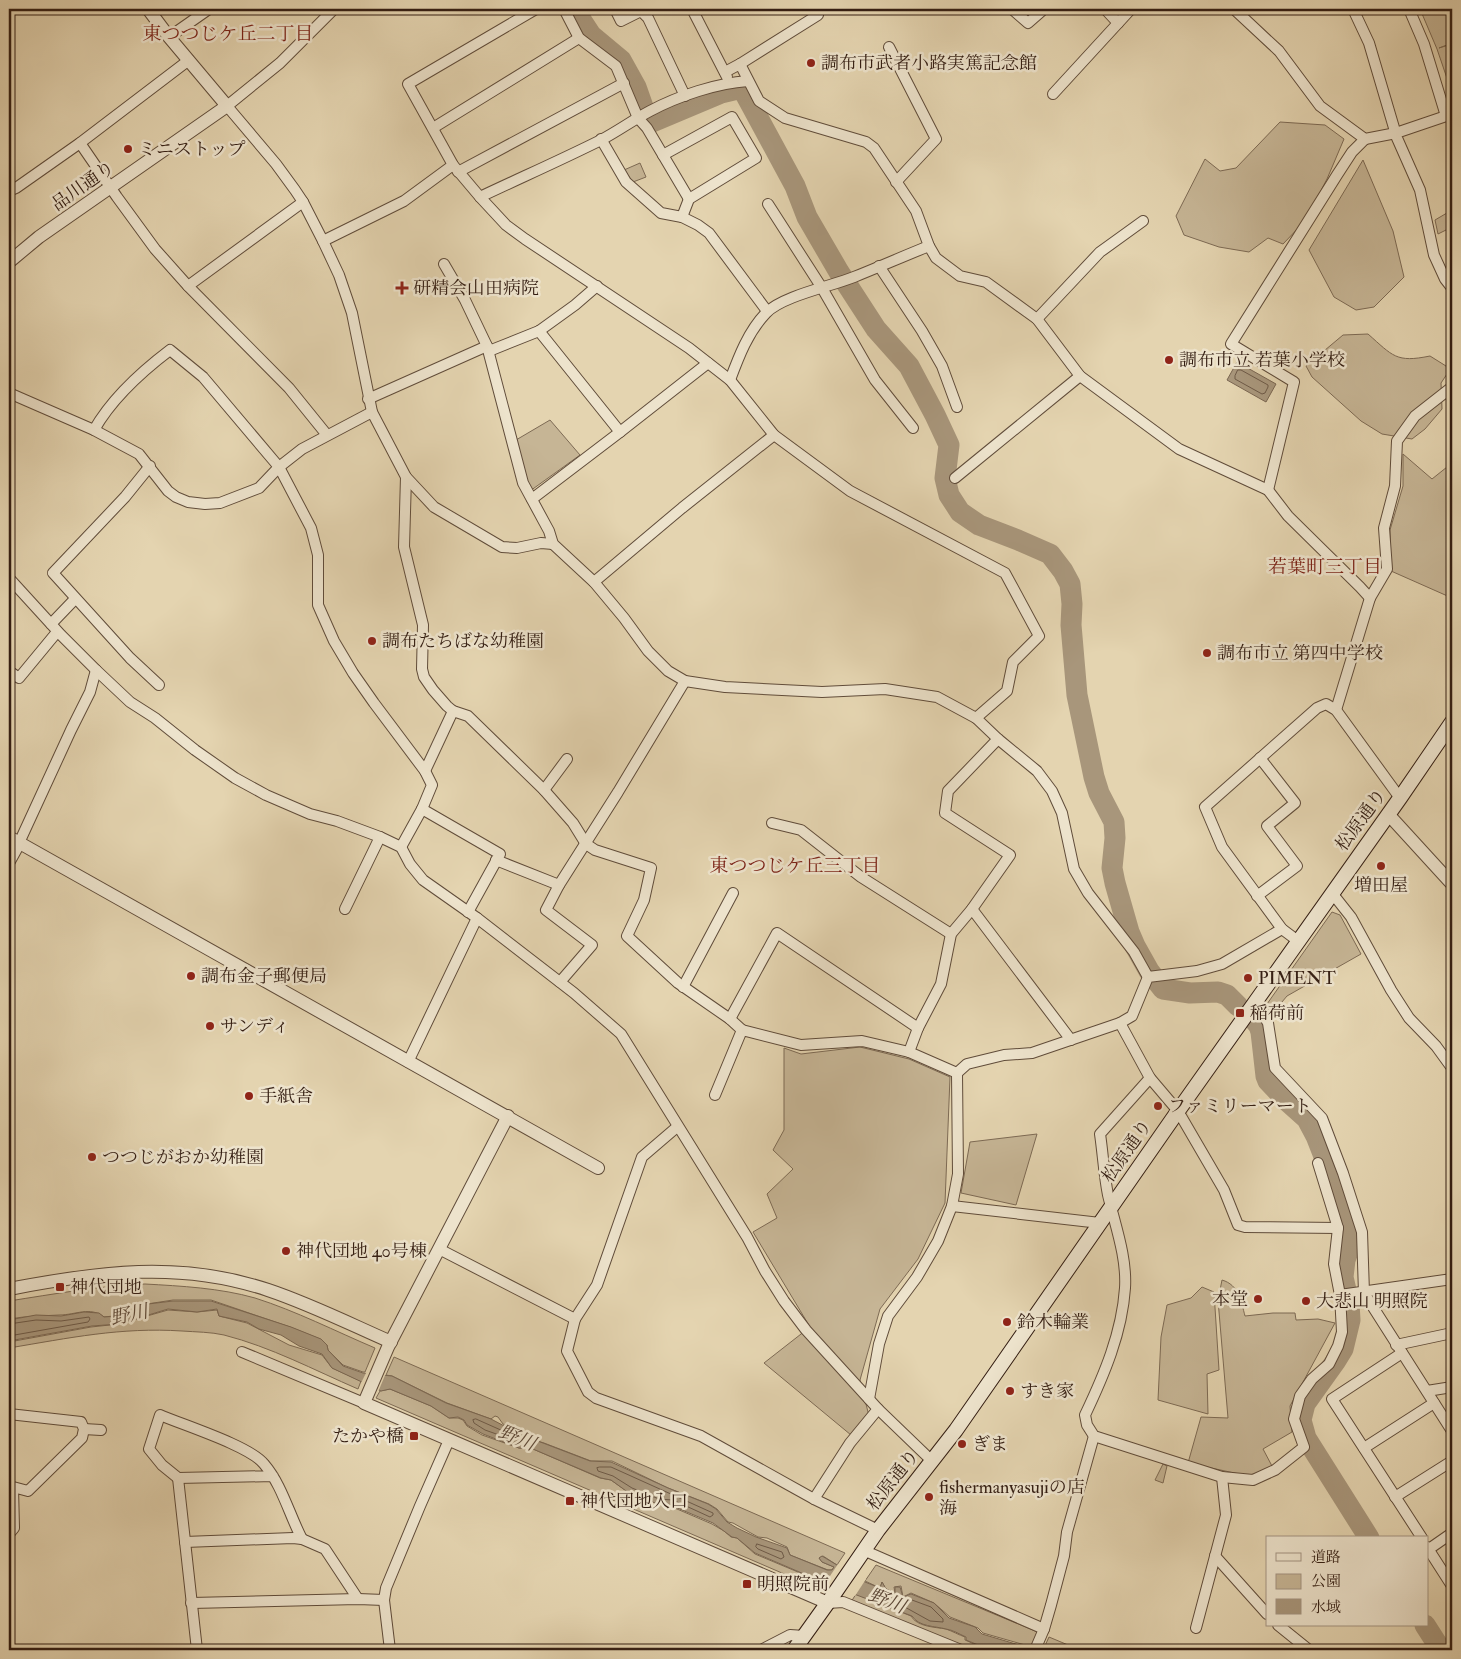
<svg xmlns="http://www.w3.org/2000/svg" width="1461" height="1659" font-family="'IM FELL Double Pica','Noto Serif JP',serif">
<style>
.green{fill:#c6b595;stroke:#7d6a54}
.water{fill:#a8967b;stroke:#7a6651}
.pier{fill:#e4d4b0}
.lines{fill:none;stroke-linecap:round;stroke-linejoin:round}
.shore{stroke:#6e5a47;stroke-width:1}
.river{stroke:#a8967b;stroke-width:21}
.minor-casing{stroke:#604c3a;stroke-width:12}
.tertiary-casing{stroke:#604c3a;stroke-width:14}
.secondary-casing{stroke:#341e13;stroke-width:16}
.minor{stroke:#ede3cc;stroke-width:10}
.tertiary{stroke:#ede3cc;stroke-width:12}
.secondary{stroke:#ede3cc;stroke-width:14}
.poi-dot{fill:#8f2418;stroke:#ede3cc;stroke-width:2}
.labels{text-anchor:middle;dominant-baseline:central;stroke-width:5;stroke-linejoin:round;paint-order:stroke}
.poi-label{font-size:18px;fill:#341e13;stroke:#ede3cc;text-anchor:start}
.street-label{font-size:18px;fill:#341e13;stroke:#ede3cc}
.neighbourhood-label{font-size:19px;fill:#7a1f14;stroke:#ede3cc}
.water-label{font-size:19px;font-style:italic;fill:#5d4837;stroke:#ede3cc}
</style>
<rect width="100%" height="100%" fill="#e4d4b0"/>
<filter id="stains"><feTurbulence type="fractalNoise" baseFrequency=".004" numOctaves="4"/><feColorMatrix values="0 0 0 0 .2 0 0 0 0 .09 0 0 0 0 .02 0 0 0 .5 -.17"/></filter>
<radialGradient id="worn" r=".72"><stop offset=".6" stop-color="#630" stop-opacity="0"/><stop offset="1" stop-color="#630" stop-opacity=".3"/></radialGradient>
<g class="green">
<path d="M1420,9H1451L1452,11V43L1439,48L1452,44V93L1437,49Z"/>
<path d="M1280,122L1325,125L1344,139L1327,179L1305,221L1283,244L1268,238L1249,252L1219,247L1184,235L1176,216L1205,159L1220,171L1236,168Z"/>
<path d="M1363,160L1393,231L1404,277L1374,307L1356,310L1334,297L1309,250Z"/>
<path d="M640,163L646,177L633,182L624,170Z"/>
<path d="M1452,210V227L1438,234L1435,220Z"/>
<path d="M1368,334C1393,356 1396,363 1430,356L1446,366L1449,371L1441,383L1442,409L1425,429L1412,439L1382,434L1361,421L1312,377L1306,366L1343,335Z"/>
<path d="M550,420L580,455L530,491L516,440Z"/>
<path d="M1403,454L1432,479L1452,463V598L1391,571L1390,530L1403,486Z"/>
<path d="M1332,912L1340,915L1361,954L1287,996L1271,1015L1267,1004Z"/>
<path d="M860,1047L909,1059L950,1077L945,1203L918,1259L880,1309L860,1380L869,1416L851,1435L764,1363L810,1327L753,1232L777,1218L767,1194L793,1169L773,1150L784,1130V1048L801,1054Z"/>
<path d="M1037,1134L1016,1205L961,1193L970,1142Z"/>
<path d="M1222,1280C1239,1285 1241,1301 1245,1316L1273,1313H1295L1296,1320L1318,1319L1335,1323L1290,1406L1292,1432L1263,1449L1272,1466L1253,1477L1188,1463L1201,1417L1228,1418L1218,1300Z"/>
<path d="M145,1284C181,1286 220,1288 255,1298C296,1311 335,1331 375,1348L365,1372H363L343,1365L328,1350L327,1345L320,1339L290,1327L211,1300H173L147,1304C136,1316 120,1315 104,1317C90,1306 76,1315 59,1315C42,1316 26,1316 9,1319V1301C54,1294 99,1286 145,1284Z"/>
<path d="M1202,1287L1214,1292L1219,1370L1207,1374L1208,1414L1158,1400L1161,1337L1167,1305L1191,1298Z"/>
<path d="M168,1310L197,1312L217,1310L219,1316L247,1323L289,1345L322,1355L332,1368L361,1381L358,1389C314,1370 271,1347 224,1335C211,1332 196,1332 182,1331C121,1327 69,1338 9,1348V1342L91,1327L119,1324Z"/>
<path d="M394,1357L845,1553L837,1565L823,1556L819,1558L822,1562L834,1567L832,1570H828L790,1555L787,1547L767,1538L758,1537L733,1523L728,1522L717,1509L709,1504L668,1488L612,1461H591L544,1443L525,1437L503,1424L498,1417L495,1416L491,1419L447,1403L392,1376L386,1375Z"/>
<path d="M390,1389L431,1406L449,1418H458L463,1420L467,1426L482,1435L519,1448L533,1449L600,1478L611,1480L629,1493L658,1504L670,1506L712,1524L724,1531L731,1537L737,1538L755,1554L824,1583L819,1589L376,1398L380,1391Z"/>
<path d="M1163,1464L1167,1466L1163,1483L1155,1480Z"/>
<path d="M876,1565L1040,1633L1033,1649L1025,1645L983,1633L978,1628L950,1617L934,1603L911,1593L903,1597L901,1586L894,1587L895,1593L886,1589L882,1582L880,1588L865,1581Z"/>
<path d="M856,1594L911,1616C917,1627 935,1627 946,1629C952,1631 959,1635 965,1637V1640L988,1650L993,1647L1001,1650H966L851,1602Z"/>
<path d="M1049,1637L1080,1650H1043Z"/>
</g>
<g class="water">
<path d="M1237,362L1276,384L1266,402L1227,380Z"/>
<path d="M173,1301H211L291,1327L321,1339L327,1345L328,1350L343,1366L363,1373L392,1376L446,1403L491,1419L525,1437L543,1443L590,1461L611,1462L668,1488L708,1504L716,1509L727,1522L737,1528L756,1537L787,1548L790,1555L827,1570H832L834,1567L822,1562L819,1558L822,1556L865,1582L880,1588L882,1582L886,1589L895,1593V1587H900L903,1597L911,1594L934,1603L949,1618L975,1627L982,1634L1036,1650H1003L993,1646L988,1649L966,1640V1637C959,1634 953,1630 946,1629C935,1626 919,1627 912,1616L825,1583L755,1553L737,1538L732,1537L713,1523L670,1505L658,1504L629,1493L611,1480L601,1478L533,1449L519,1448L483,1434L467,1425L464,1420L458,1417L449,1418L431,1406L390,1389L381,1391L332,1368L322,1354L299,1346L281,1335L259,1329L247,1322L219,1316L217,1309L197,1312L168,1309L119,1324L92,1326L9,1341V1320L36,1315L61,1316L84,1312L99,1313L104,1317L129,1315L143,1310L148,1304Z"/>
</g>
<g class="pier">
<path d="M367,1371L386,1373L378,1392L361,1383Z"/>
<path d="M838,1564L866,1579L855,1596L824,1585Z"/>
</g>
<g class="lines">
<g class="shore">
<path d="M1238,370H1241L1268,385V387L1265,393L1262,394L1235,379V376Z"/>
<path d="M9,1324L36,1320L61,1321L89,1317L90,1319L88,1322L9,1336"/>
<path d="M476,1419L503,1431L504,1435L502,1436L485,1430L474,1423L473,1420Z"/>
<path d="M600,1467H611L713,1513V1515L710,1517L673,1500L659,1499L632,1488L613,1476L598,1471L597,1468Z"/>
<path d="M757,1544L782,1552L784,1557L781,1559L758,1549L756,1547Z"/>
<path d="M912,1600L931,1607L943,1619V1622L930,1621L903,1606L904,1603Z"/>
</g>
<g class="river">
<path d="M574,9L591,35L621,60L636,87L648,121L652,122L721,93L742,88L795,186L807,217L839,272L876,329L909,366L935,415L949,445L945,478L949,495L960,512L979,525L1018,540L1050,554L1063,571L1070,584L1072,604L1071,625L1077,695L1094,777L1099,793L1114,822L1115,838L1112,868L1115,883L1129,932L1135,946L1149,971L1163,989L1190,993L1218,992L1227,995L1238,1006"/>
<path d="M1255,1021L1259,1026L1261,1032L1266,1076L1268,1081L1288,1102L1307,1119L1316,1136L1343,1205L1351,1243L1345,1260L1343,1277L1349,1303L1350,1320L1343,1349L1335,1362L1305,1404L1301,1420L1306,1438L1369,1538"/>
<path d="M1425,1625L1441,1650"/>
</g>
<g class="minor-casing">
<g id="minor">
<path d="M334,9L280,63L227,106L276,164L295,190L303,202L323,241L339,275L352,313L372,412L406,477L434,507L502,547L517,548L541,543L553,544"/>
<path d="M536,9L408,84L453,165L480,197L506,225L525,239L689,348L730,380L774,435L850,491L1005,573L1039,636L1013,662L1007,691L976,718"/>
<path d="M564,9L579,38L616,66L638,118L647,128L689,199"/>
<path d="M615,9L621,21L641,11L648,18L685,96"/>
<path d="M692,9L727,77"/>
<path d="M1012,9L1028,23L1044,9"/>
<path d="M1105,9L1118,23"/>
<path d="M1234,9L1279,51L1320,106L1365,139L1396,133L1452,114"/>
<path d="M1353,9L1369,43L1397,138L1420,190L1434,255L1445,279L1452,288"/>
<path d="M1409,9L1424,44L1446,116"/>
<path d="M169,37L209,9"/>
<path d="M889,47L936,139L896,182"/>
<path d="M740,64L759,101L785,118L866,142L874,148L916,211L929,246L936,258L960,276L986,282L1037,319L1080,376L1179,449L1268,490L1288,516L1360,587L1370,598"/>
<path d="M725,72L740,64L818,15L810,9"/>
<path d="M1053,94L1131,9"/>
<path d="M433,128L579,38"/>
<path d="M601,139L626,182L661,213L682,217L698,225L709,233L767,311"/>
<path d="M80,143L117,197L155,249L188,286L289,388L327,435"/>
<path d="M663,155L732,117L756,158L689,199L682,217"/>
<path d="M458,172L624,83"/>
<path d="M9,191L16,188L80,143L189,60"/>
<path d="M480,197C520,178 561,160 601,140C618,131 633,120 650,111C678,96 717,83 748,81"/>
<path d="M768,204L822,288L875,380L913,428"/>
<path d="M323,241L404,201L453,165"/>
<path d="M444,264L465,300L487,346L523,483L549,531L553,544L594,582L624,618L648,651L668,671L685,681L725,687L822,692L885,689L937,697L976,718L998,739L1037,771L1052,791L1062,813L1074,869L1088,893L1134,952L1148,977"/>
<path d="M879,266L922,331L942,366L957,407"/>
<path d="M188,286L303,202"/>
<path d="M1037,319L1100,252L1143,221"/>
<path d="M539,331L620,432"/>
<path d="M489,351L539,331L575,305L597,286"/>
<path d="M730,380C739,356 748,332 766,313C782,296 832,286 854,277C879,267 904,256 929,246"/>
<path d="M9,393L94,430L139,454L168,491L176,497L188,502L205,504L220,503L259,488L279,467L302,449L372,412"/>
<path d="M368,399L487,346"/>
<path d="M94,430C112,398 141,372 170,350L203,377L279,467L311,528L318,555V605L334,641L353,673L374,703L425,771L432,785L422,809L401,847"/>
<path d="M150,466L125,497L53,573L130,658L159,685"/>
<path d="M406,477L404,547L423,625L422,669L424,677L433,690L447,706L453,711L468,716L544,790L573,823L586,844L595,850L651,868L644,900L627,936L678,983L730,1019L742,1030"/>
<path d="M955,478L1080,376"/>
<path d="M1268,490L1294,382L1231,344L1337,175L1352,152L1365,139"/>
<path d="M532,499L620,432L708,363"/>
<path d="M9,578L61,635L96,670L130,702L155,718L195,750L235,778L266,795L310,814L337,821L380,837L401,847L410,864L423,880L477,918L574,993L621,1034L747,1237L765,1271L784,1301L806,1330L878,1409L932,1461"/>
<path d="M594,582L682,508L774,435"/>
<path d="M51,624L75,599"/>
<path d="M9,671L19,678L57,632"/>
<path d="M1336,710L1370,598L1387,569L1384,528L1395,486L1397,441L1415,416L1452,387"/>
<path d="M425,771L453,711"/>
<path d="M544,790L567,759"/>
<path d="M422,809L500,854L468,912"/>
<path d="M772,823L801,830L861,877L951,934"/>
<path d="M19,843L71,730L90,692L96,670"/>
<path d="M496,860L559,885"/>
<path d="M1332,893L1351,917L1391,990L1409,1018L1436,1046L1452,1068"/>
<path d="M1257,896L1297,866L1267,826L1295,803L1260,758"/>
<path d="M345,909L380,837"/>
<path d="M972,909L1071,1040"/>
<path d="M1298,941L1282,929L1222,847L1205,807L1317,708L1326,704L1336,710L1400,798"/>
<path d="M560,982L592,945L546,910L559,885L618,792L685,681"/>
<path d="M683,987L733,893"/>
<path d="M1252,1006L1264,1016L1268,1023L1275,1068L1322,1118L1343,1173L1362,1232L1364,1293L1452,1431"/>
<path d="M730,1019L777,933L918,1028"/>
<path d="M1120,1023L1132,1016L1148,977L1197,971L1222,964L1282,929"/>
<path d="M909,1052L918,1028L941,984L951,934L972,909L1010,855L945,813L948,791L998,739"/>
<path d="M408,1062L477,918"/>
<path d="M957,1073L967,1064L1004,1055L1032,1053L1120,1023L1150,1078L1178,1111L1224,1190L1238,1225L1245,1227L1338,1228"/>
<path d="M1150,1078L1100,1134C1103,1154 1104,1175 1108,1195C1115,1225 1127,1257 1125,1288C1122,1333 1104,1375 1085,1415L1087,1425L1094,1436L1222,1477L1253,1480L1275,1470L1304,1447L1294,1419L1300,1396L1312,1379L1329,1364L1338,1346L1342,1332L1340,1295L1334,1264L1338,1228L1318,1163"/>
<path d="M715,1095L742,1030L801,1045L862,1041L909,1052L957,1073"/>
<path d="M952,1206L1100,1223"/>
<path d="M439,1249L575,1319L597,1285L642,1157L677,1127"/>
<path d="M1340,1295L1452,1279"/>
<path d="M575,1319L567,1351L588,1392L596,1398L701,1436L814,1499L878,1530"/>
<path d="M1396,1345L1452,1333"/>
<path d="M242,1352L364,1403"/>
<path d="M1402,1353L1332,1399L1422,1538"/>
<path d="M1427,1391L1452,1387"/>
<path d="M869,1399L879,1344L888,1316L917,1277L938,1241L952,1206L958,1174L957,1073"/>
<path d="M9,1414L81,1422L84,1429L82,1438L28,1491L13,1487L14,1528L9,1534"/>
<path d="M84,1429L101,1430"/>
<path d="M1364,1448L1434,1403"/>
<path d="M273,1476L178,1478L162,1465L149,1449L160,1415C183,1425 250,1446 264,1464C282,1485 289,1514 302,1539"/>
<path d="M178,1478L197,1650"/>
<path d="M1395,1497L1452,1461"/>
<path d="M814,1499L850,1443L878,1409"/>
<path d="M185,1542L293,1538L302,1539L325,1549L358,1599"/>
<path d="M1427,1547L1452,1586"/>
<path d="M1429,1549L1452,1533"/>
<path d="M863,1550L1044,1629"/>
<path d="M1215,1556L1267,1614"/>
<path d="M191,1603L358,1599L384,1600"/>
<path d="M828,1603L843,1602L961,1650"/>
<path d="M1278,1625L1309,1650"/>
<path d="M1196,1628L1226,1515L1222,1477"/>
<path d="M390,1650L384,1600L386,1588L420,1506L449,1440"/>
<path d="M761,1650L790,1635L804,1636"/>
<path d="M1035,1650L1044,1629L1051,1605L1064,1556L1067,1532L1094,1436"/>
</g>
</g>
<g class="tertiary-casing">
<g id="tertiary">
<path d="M9,262L39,237L227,106L169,37L148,9"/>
<path d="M1388,814L1452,884"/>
<path d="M9,837L598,1168"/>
<path d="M9,861L19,843"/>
<path d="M508,1116L388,1347L364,1403L828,1603"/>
<path d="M9,1289C98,1272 179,1260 268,1290C310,1304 350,1324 391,1342"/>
</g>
</g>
<g class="secondary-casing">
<path id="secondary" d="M794,1650L834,1594L878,1530L956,1430L1178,1111L1400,798L1452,722"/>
</g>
<use href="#minor" class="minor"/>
<use href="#tertiary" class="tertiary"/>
<use href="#secondary" class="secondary"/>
</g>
<g class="poi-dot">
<circle cx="811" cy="63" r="5"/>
<circle cx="128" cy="149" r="5"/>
<path d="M399.5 280.5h5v5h5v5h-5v5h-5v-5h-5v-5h5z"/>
<circle cx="1169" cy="360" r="5"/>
<circle cx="372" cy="641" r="5"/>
<circle cx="1207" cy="653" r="5"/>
<circle cx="1381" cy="866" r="5"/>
<circle cx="191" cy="976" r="5"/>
<circle cx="1248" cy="978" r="5"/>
<rect x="1235" y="1008" width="10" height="10" rx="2.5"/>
<circle cx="210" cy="1026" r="5"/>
<circle cx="249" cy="1096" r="5"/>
<circle cx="1158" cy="1106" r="5"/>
<circle cx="92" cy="1157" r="5"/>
<circle cx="286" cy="1251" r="5"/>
<rect x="55" y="1282" width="10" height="10" rx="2.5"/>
<circle cx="1258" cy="1299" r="5"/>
<circle cx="1306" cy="1301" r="5"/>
<circle cx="1007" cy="1322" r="5"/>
<circle cx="1010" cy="1391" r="5"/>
<rect x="409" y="1431" width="10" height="10" rx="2.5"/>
<circle cx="962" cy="1444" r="5"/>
<circle cx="929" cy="1497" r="5"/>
<rect x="565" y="1496" width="10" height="10" rx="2.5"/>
<rect x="742" y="1579" width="10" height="10" rx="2.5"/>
</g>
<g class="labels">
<g class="poi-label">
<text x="821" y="63">調布市武者小路実篤記念館</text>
<text x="138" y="149">ミニストップ</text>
<text x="413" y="288">研精会山田病院</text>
<text x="1179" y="360">調布市立 若葉小学校</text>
<text x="382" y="641">調布たちばな幼稚園</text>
<text x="1217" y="653">調布市立 第四中学校</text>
<text x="1381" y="885" text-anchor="middle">増田屋</text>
<text x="201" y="976">調布金子郵便局</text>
<text x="1258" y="978">PIMENT</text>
<text x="1250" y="1013">稲荷前</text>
<text x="220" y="1026">サンディ</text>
<text x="259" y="1096">手紙舎</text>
<text x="1168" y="1106">ファミリーマート</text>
<text x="102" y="1157">つつじがおか幼稚園</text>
<text x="296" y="1251">神代団地 40号棟</text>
<text x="70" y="1287">神代団地</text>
<text x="1248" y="1299" text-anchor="end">本堂</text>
<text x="1316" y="1301">大悲山 明照院</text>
<text x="1017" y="1322">鈴木輪業</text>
<text x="1020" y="1391">すき家</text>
<text x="404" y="1436" text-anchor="end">たかや橋</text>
<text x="972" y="1444">ぎま</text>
<text x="939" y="1487">fishermanyasujiの店<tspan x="939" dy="21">海</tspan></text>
<text x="580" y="1501">神代団地入口</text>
<text x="757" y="1584">明照院前</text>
</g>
<g class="street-label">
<text transform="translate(83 186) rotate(-35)">品川通り</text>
<text transform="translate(1361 820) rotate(-54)">松原通り</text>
<text transform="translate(1127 1151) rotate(-55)">松原通り</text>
<text transform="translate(893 1480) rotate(-52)">松原通り</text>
</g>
<g class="neighbourhood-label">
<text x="228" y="34">東つつじケ丘二丁目</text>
<text x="1325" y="567">若葉町三丁目</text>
<text x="795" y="866">東つつじケ丘三丁目</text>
</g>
<g class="water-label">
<text transform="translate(129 1315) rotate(-12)">野川</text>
<text transform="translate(517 1438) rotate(22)">野川</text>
<text transform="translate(887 1601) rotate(21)">野川</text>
</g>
</g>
<rect width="1461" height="1659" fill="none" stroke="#e4d4b0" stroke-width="30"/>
<rect x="10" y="10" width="1441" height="1639" fill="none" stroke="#341e13" stroke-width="2.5"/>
<rect x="15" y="15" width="1431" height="1629" fill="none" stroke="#341e13"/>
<rect x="1266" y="1536" width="162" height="90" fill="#ede3cc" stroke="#a39482"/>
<rect x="1276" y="1553" width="25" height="8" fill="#ede3cc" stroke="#a39482"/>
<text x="1311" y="1562" font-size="15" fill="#341e13">道路</text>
<rect x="1276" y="1574" width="25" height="15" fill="#c6b595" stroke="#a39482"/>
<text x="1311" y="1586" font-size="15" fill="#341e13">公園</text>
<rect x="1276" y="1599" width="25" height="15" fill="#a8967b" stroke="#a39482"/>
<text x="1311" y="1612" font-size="15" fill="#341e13">水域</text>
<rect width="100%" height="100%" filter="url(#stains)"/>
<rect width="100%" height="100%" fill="url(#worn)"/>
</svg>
